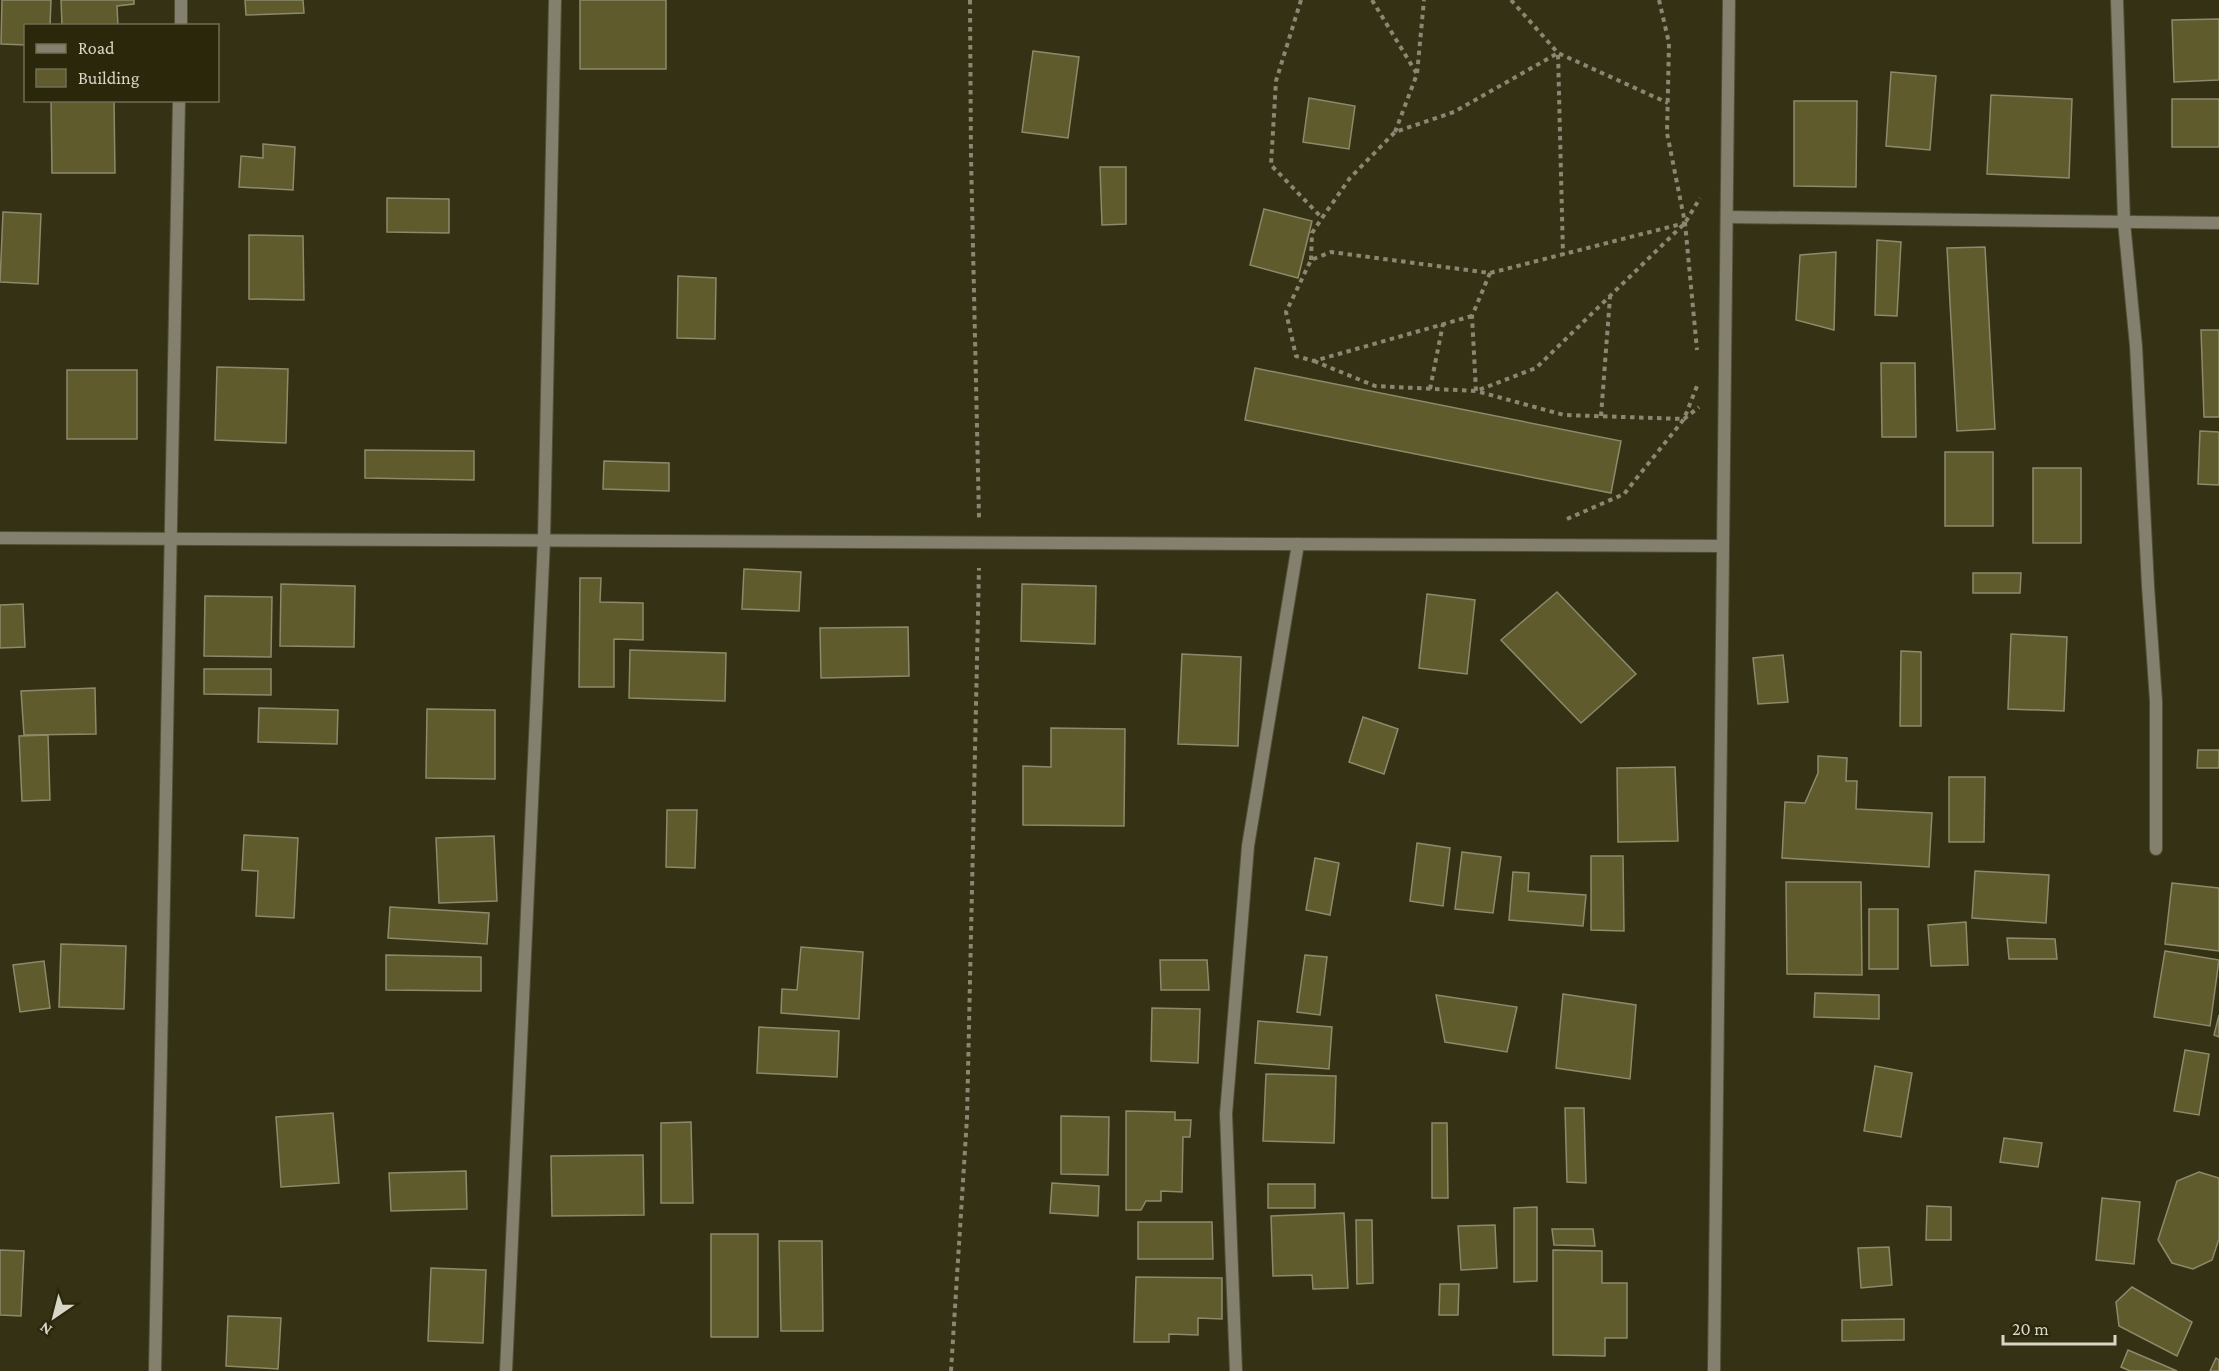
<svg xmlns="http://www.w3.org/2000/svg" width="2219" height="1371" font-family="'Crimson Pro',serif">
<style>
.building{fill:#5f5b2c;stroke:#8d8a6b;stroke-width:1.5}
.lines{fill:none;stroke-linecap:round;stroke-linejoin:round}
.minor-casing{stroke:#524f35;stroke-width:14}
.tertiary-casing{stroke:#524f35;stroke-width:14}
.path{stroke:#8a8772;stroke-width:4;stroke-dasharray:4.5 4.5;stroke-linecap:butt}
.minor{stroke:#83816d;stroke-width:12}
.tertiary{stroke:#83816d;stroke-width:12}
</style>
<rect width="100%" height="100%" fill="#343115"/>
<g class="building">
<path d="M2,0H51L50,26H26V45L1,44Z"/>
<path d="M61,0H134V4L117,6L118,26H62Z"/>
<path d="M245,0H303L304,13L246,15Z"/>
<rect x="580" y="0" width="86" height="69"/>
<path d="M2219,19V80L2174,82L2172,20Z"/>
<path d="M1033,51L1079,57L1068,138L1022,132Z"/>
<path d="M1891,72L1936,76L1930,150L1886,146Z"/>
<path d="M1991,95L2072,99L2069,178L1987,174Z"/>
<path d="M1309,98L1355,106L1349,149L1303,142Z"/>
<rect x="2172" y="99" width="47" height="48"/>
<path d="M51,100H114L115,173H52Z"/>
<path d="M1794,101H1857L1856,187L1794,186Z"/>
<path d="M263,144L295,147L293,190L239,187L241,156L263,158Z"/>
<path d="M1100,167H1126V224L1102,225Z"/>
<path d="M387,198L449,199V233L387,232Z"/>
<path d="M1264,209L1312,221L1298,278L1250,265Z"/>
<path d="M3,212L41,214L38,284L0,282Z"/>
<path d="M249,235L303,236L304,300L249,299Z"/>
<path d="M1877,240L1901,242L1897,316L1875,315Z"/>
<path d="M1985,247L1995,429L1957,431L1947,248Z"/>
<path d="M1836,252L1834,330L1796,320L1800,255Z"/>
<path d="M678,276L716,278L715,339L677,338Z"/>
<path d="M2201,330H2219V417H2204Z"/>
<path d="M1881,363H1915L1916,437H1882Z"/>
<path d="M217,367L288,369L286,443L215,440Z"/>
<path d="M1255,368L1621,441L1611,493L1245,420Z"/>
<rect x="67" y="370" width="70" height="69"/>
<path d="M2200,431L2219,432V485L2198,484Z"/>
<path d="M365,450L474,451V480L365,478Z"/>
<rect x="1945" y="452" width="48" height="74"/>
<path d="M604,461L669,463V491L603,489Z"/>
<rect x="2033" y="468" width="48" height="75"/>
<path d="M744,569L801,572L799,611L742,609Z"/>
<path d="M1973,573H2021L2020,593H1973Z"/>
<path d="M580,578H601L600,602L643,603V640L614,639V687H579Z"/>
<path d="M281,584L355,586L354,647L280,646Z"/>
<path d="M1022,584L1096,586L1095,644L1021,641Z"/>
<path d="M1557,592L1636,674L1581,723L1501,640Z"/>
<path d="M1427,594L1475,600L1467,674L1419,668Z"/>
<path d="M205,596L272,597L271,657L204,656Z"/>
<path d="M23,604L25,647L0,648V605Z"/>
<path d="M908,627L909,676L821,678L820,628Z"/>
<path d="M2011,634L2067,637L2064,711L2008,709Z"/>
<path d="M630,650L726,653L725,701L629,698Z"/>
<path d="M1901,651L1921,652V726H1900Z"/>
<path d="M1182,654L1241,657L1238,746L1178,744Z"/>
<path d="M1783,655L1788,702L1758,704L1753,658Z"/>
<path d="M204,669H271V695L204,694Z"/>
<path d="M95,688L96,734L24,735L21,691Z"/>
<path d="M259,708L338,710L337,744L258,742Z"/>
<path d="M427,709L495,710V779L426,778Z"/>
<path d="M1363,717L1398,729L1384,774L1349,762Z"/>
<path d="M1051,728L1125,729L1124,826L1023,825V766L1051,767Z"/>
<path d="M48,735L50,800L22,801L19,736Z"/>
<path d="M2198,750H2219V768H2197Z"/>
<path d="M1818,756L1847,758L1846,781H1857L1856,809L1932,813L1929,867L1782,858L1785,802L1805,803L1818,773Z"/>
<path d="M1675,767L1678,841L1618,842L1617,768Z"/>
<path d="M1949,777H1985L1984,842H1949Z"/>
<path d="M667,810H697L695,868L666,867Z"/>
<path d="M244,835L298,838L294,918L256,916L258,871L242,870Z"/>
<path d="M494,836L497,901L439,903L436,838Z"/>
<path d="M1417,843L1450,848L1443,906L1410,901Z"/>
<path d="M1462,852L1501,857L1493,913L1455,909Z"/>
<path d="M1591,856H1623L1624,931L1591,930Z"/>
<path d="M1315,858L1339,863L1330,915L1306,910Z"/>
<path d="M1975,871L2049,875L2046,923L1972,918Z"/>
<path d="M1513,872L1529,873L1528,891L1586,895L1583,926L1509,920Z"/>
<path d="M1786,882H1861L1862,975L1787,974Z"/>
<path d="M2172,883L2219,888V951L2165,944Z"/>
<path d="M390,907L489,913L487,944L388,938Z"/>
<rect x="1869" y="909" width="29" height="60"/>
<path d="M1966,922L1968,965L1931,966L1928,925Z"/>
<path d="M2007,938L2055,939L2057,959H2009Z"/>
<path d="M61,944L126,946L124,1009L59,1007Z"/>
<path d="M801,947L863,952L859,1019L781,1013L782,989L797,990Z"/>
<path d="M2165,951L2219,960L2210,1026L2154,1017Z"/>
<path d="M386,955L481,957V991L386,990Z"/>
<path d="M1305,955L1327,957L1320,1015L1297,1012Z"/>
<path d="M1160,960H1207L1209,990H1161Z"/>
<path d="M44,961L50,1008L20,1012L13,965Z"/>
<path d="M1815,993L1879,995V1019L1814,1017Z"/>
<path d="M1563,994L1636,1005L1630,1079L1556,1068Z"/>
<path d="M1436,995L1517,1007L1507,1052L1445,1042Z"/>
<path d="M1152,1008L1200,1009L1198,1063L1151,1061Z"/>
<path d="M2219,1015V1037L2214,1035Z"/>
<path d="M1258,1021L1332,1027L1329,1069L1255,1063Z"/>
<path d="M759,1027L839,1031L837,1077L757,1073Z"/>
<path d="M2185,1050L2209,1054L2199,1115L2174,1111Z"/>
<path d="M1875,1066L1912,1073L1901,1137L1864,1131Z"/>
<path d="M1266,1074L1336,1076L1334,1143L1263,1141Z"/>
<path d="M1565,1108H1584L1586,1183L1567,1182Z"/>
<path d="M1126,1111L1175,1112V1120H1191L1190,1137H1183L1182,1192L1161,1191V1201H1146L1141,1210H1126Z"/>
<path d="M333,1113L339,1183L281,1187L276,1117Z"/>
<path d="M1061,1116L1109,1117L1108,1175L1061,1174Z"/>
<path d="M691,1122L693,1203H661V1123Z"/>
<path d="M1432,1123H1447L1448,1198H1432Z"/>
<path d="M2004,1138L2042,1143L2038,1167L2000,1162Z"/>
<path d="M643,1155L644,1215L552,1216L551,1156Z"/>
<path d="M466,1171L467,1209L391,1211L389,1173Z"/>
<path d="M2199,1172L2219,1178V1239L2212,1260L2193,1269L2172,1263L2158,1240L2177,1181Z"/>
<path d="M1052,1183L1099,1186L1098,1216L1050,1213Z"/>
<rect x="1268" y="1184" width="47" height="24"/>
<path d="M2102,1198L2140,1202L2134,1264L2096,1260Z"/>
<path d="M1927,1206L1951,1207V1240H1926Z"/>
<path d="M1537,1207V1281L1514,1282V1208Z"/>
<path d="M1344,1213L1348,1288L1313,1289L1312,1275L1273,1276L1271,1216Z"/>
<path d="M1356,1220H1372L1373,1283L1357,1284Z"/>
<path d="M1138,1222H1212L1213,1259H1138Z"/>
<path d="M1495,1225L1497,1268L1461,1270L1458,1226Z"/>
<path d="M1552,1229H1593L1595,1246L1554,1245Z"/>
<rect x="711" y="1234" width="47" height="103"/>
<path d="M779,1241H822L823,1331H781Z"/>
<path d="M1889,1247L1892,1285L1861,1288L1858,1248Z"/>
<path d="M0,1250L24,1251L21,1316L0,1315Z"/>
<path d="M1553,1250L1602,1251V1283H1627V1338H1605V1356L1553,1355Z"/>
<path d="M431,1268L486,1270L483,1343L428,1341Z"/>
<path d="M1136,1277L1222,1278V1319L1198,1318V1335L1169,1334V1342H1134Z"/>
<path d="M1440,1284H1459L1458,1315H1439Z"/>
<path d="M2132,1287L2192,1322L2177,1356L2119,1326L2116,1302Z"/>
<path d="M228,1316L281,1318L278,1369L226,1366Z"/>
<path d="M1904,1319V1340L1842,1341V1320Z"/>
<path d="M2128,1350L2177,1371H2130L2121,1367Z"/>
<path d="M2216,1358L2219,1360V1371H2210Z"/>
</g>
<g class="lines">
<g class="minor-casing">
<g id="minor">
<path d="M2117,0L2124,222L2136,346L2148,586L2156,701V849"/>
<path d="M181,26V0"/>
<path d="M1727,217L2219,223"/>
<path d="M0,538L1723,546"/>
<path d="M155,1371L179,100"/>
<path d="M506,1371L544,540L555,0"/>
<path d="M1236,1371L1226,1114L1248,846L1298,544"/>
</g>
</g>
<g class="tertiary-casing">
<path id="tertiary" d="M1714,1371L1729,0"/>
</g>
<g class="path">
<path d="M970,0L971,157L979,518"/>
<path d="M1301,0L1276,81L1271,165L1322,218"/>
<path d="M1372,0L1417,74"/>
<path d="M1511,0L1558,53L1668,103"/>
<path d="M1659,0L1669,43L1667,133L1685,223L1697,350"/>
<path d="M1395,132L1417,74L1424,0"/>
<path d="M1311,260L1312,233L1322,218L1350,178L1395,132L1454,112L1558,53L1563,255"/>
<path d="M1490,273L1472,316L1476,391L1564,415L1684,419L1699,407"/>
<path d="M1472,316L1314,361L1296,356L1286,312L1311,260L1331,252L1490,273L1685,223"/>
<path d="M1314,361L1375,386L1476,391L1536,368L1685,223L1700,198"/>
<path d="M1430,389L1443,324"/>
<path d="M1601,416L1610,297"/>
<path d="M1567,519L1624,494L1684,419L1697,386"/>
<path d="M951,1371L967,1118L979,568"/>
</g>
<use href="#minor" class="minor"/>
<use href="#tertiary" class="tertiary"/>
</g>
<rect x="24" y="24" width="195" height="78" fill="#2a270b" stroke="#706d56" stroke-width="1.5"/>
<rect x="36" y="44" width="30" height="9" fill="#83816d" stroke="#706d56" stroke-width="1.5"/>
<text x="78" y="54" font-size="18" fill="#d8d6c6">Road</text>
<rect x="36" y="69" width="30" height="18" fill="#5f5b2c" stroke="#706d56" stroke-width="1.5"/>
<text x="78" y="84" font-size="18" fill="#d8d6c6">Building</text>
<g transform="translate(54 1317) rotate(215)" stroke="#2a270b" stroke-width="4.5" paint-order="stroke">
<path d="M0-4.5L10 22L0 15L-10 22Z" fill="#d8d6c6"/>
<text y="-9" font-size="16" font-weight="bold" text-anchor="middle" fill="#d8d6c6">N</text>
</g>
<path d="M2003 1335v9h112v-9" fill="none" stroke="#d8d6c6" stroke-width="3"/>
<text x="2012" y="1335" font-size="18" fill="#d8d6c6" stroke="#2a270b" stroke-width="4.5" paint-order="stroke">20 m</text>
</svg>
